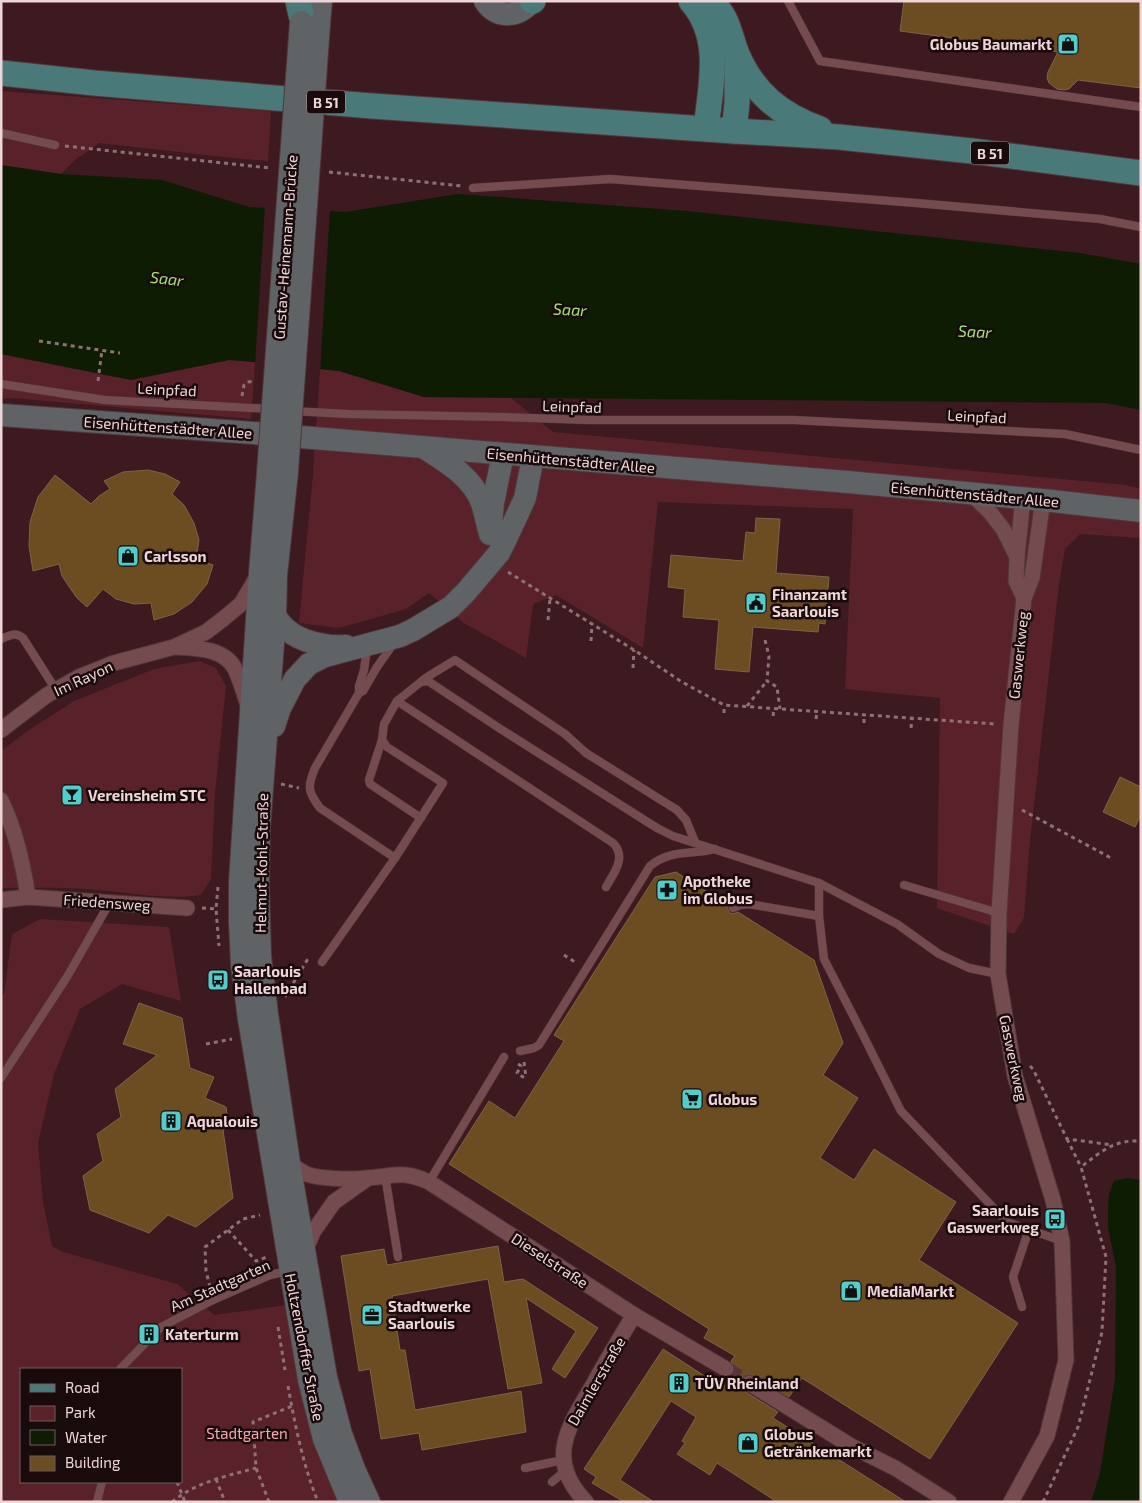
<svg xmlns="http://www.w3.org/2000/svg" width="1142" height="1503" font-family="'Exo 2',sans-serif">
<style>
.green{fill:#59222b;fill-rule:evenodd}
.water{fill:#0e1c04}
.pier{fill:#3c1a1f}
.building{fill:#6c4d21;stroke:#7c6445}
.lines{fill:none;stroke-linecap:round;stroke-linejoin:round}
.street-tunnel{stroke:#57363b;stroke-width:15;stroke-dasharray:15 8;stroke-linecap:butt}
.lane-casing{stroke:#52363a;stroke-width:9}
.street-casing{stroke:#52363a;stroke-width:17}
.secondary-casing{stroke:#52363a;stroke-width:24}
.primary-casing{stroke:#52363a;stroke-width:27}
.path{stroke:#8e7174;stroke-width:3;stroke-dasharray:4 4;stroke-linecap:butt}
.lane{stroke:#744c50;stroke-width:8}
.street{stroke:#744c50;stroke-width:15}
.secondary{stroke:#5f6365;stroke-width:22}
.primary{stroke:#497a79;stroke-width:25}
.secondary-bridge-casing{stroke:#52363a;stroke-width:24;stroke-linecap:butt}
.secondary-bridge{stroke:#5f6365;stroke-width:22}
.labels{text-anchor:middle;dominant-baseline:central;stroke-width:5;stroke-linejoin:round;paint-order:stroke}
.shield{fill:#190a0c;stroke:#ae999b;stroke-width:1}
.shield-label{font-size:14px;font-weight:bold;fill:#eed6d8}
.poi-label{font-size:15px;font-weight:bold;fill:#eed6d8;stroke:#190a0c;text-anchor:start}
.street-label{font-size:15px;fill:#eed6d8;stroke:#190a0c}
.park-label{font-size:15px;fill:#f5a8b0;stroke:#190a0c}
.water-label{font-size:16px;font-style:italic;fill:#a6e377;stroke:#190a0c}
</style>
<rect width="100%" height="100%" fill="#3c1a1f"/>
<g class="green">
<path d="M1,91L271,111L268,161L224,157L99,143L75,160L61,174L1,165Z"/>
<path d="M1,354L131,380L229,360L255,362L251,419L12,398L1,399Z"/>
<path d="M320,369L339,371L424,397L511,398L553,432L1126,485L1141,489V538L1080,534L1065,549L1059,584L1029,850L1024,918L1014,934L937,908L940,698L845,689L853,509L658,502L643,648L556,595L533,604L526,658L464,623L429,593L406,609L339,628L299,623L313,474Z"/>
<path d="M199,661L216,668L226,686L215,793L211,879L201,895C166,900 132,893 98,890C66,887 33,888 1,888V751L26,732L74,701L154,669Z"/>
<path d="M40,919L169,927L181,1001L122,984L80,1009L54,1074L38,1143L43,1202L52,1246L63,1252L177,1284L214,1315L286,1305L311,1428L337,1502H1V996L4,994L12,934ZM21,1369H181V1482H21Z"/>
</g>
<g class="water">
<path d="M1,165L61,174L162,180L249,207L345,212L458,194L687,211L1080,253L1141,264V410L1106,403L424,397L339,371L255,362L229,360L131,380L1,354Z"/>
<path d="M1127,1178L1141,1180V1502H1091L1100,1473L1115,1379L1116,1267L1108,1228V1207L1109,1194L1114,1181Z"/>
</g>
<path class="pier" d="M265,205L330,209L320,372L255,365Z"/>
<g class="building">
<path d="M904,1H1141V88L1078,80L1069,89L1064,90L1057,89L1049,83L1047,78L1048,72L1058,52L900,31Z"/>
<path d="M148,470L165,474L180,482L172,494L184,505L194,523L199,540L196,559L213,565L207,584L192,602L174,614L154,620L151,603L134,604L116,599L103,589L87,607L77,598L70,588L62,576L59,564L33,571L29,546L30,522L38,497L55,475L91,504L99,496L110,489L104,481L123,472Z"/>
<path d="M756,518L780,519L776,573L829,577L825,624L819,623L818,632L753,627L749,672L715,669L719,620L683,617L685,589L668,587L671,555L743,561L746,532L755,533Z"/>
<path d="M1120,777L1141,787V815L1135,827L1103,812Z"/>
<path d="M676,872L728,905V910L730,913L733,914L738,912L814,960L843,1043L823,1075L858,1098L820,1158L854,1180L874,1149L956,1202L919,1260L1018,1323L930,1459L802,1378L789,1397L753,1375L749,1374L741,1378L740,1383L744,1391L778,1412L773,1418L906,1502H777L717,1463L710,1475L677,1454L685,1443L682,1441L696,1417L671,1401L620,1480L654,1502H624L592,1483L596,1477L584,1469L663,1349L717,1384L721,1377L726,1378L734,1374L735,1369L731,1361L735,1356L704,1338L709,1329L449,1164L489,1101L515,1118L564,1041L554,1035L655,877Z"/>
<path d="M139,1003L182,1018L190,1068L214,1077L205,1098L226,1107L229,1126L223,1130L233,1198L196,1227L168,1215L149,1233L90,1210L83,1176L103,1161L97,1134L121,1117L115,1089L157,1055L123,1044Z"/>
<path d="M498,1246L504,1282L523,1279L598,1328L565,1378L552,1369L576,1331L526,1298L542,1383L508,1389L488,1279L392,1296L400,1350H405L415,1410L521,1391L526,1432L422,1450L419,1433L381,1439L370,1369L359,1371L341,1256L384,1249L387,1265Z"/>
</g>
<g class="lines">
<path class="street-tunnel" d="M726,1369L749,1383"/>
<g class="lane-casing">
<g id="lane">
<path d="M788,1L820,61L1141,107"/>
<path d="M1,133L55,145"/>
<path d="M473,188L610,179L916,203L1100,219L1141,227"/>
<path d="M1,384L105,400L271,409"/>
<path d="M292,411L348,414L502,417L588,420H793L1065,434L1141,450"/>
<path d="M1,639C10,635 15,632 23,638L56,690"/>
<path d="M394,643L377,667L363,691L359,693L315,768C307,787 308,792 320,808L395,858"/>
<path d="M421,682L428,681L431,683L499,728L657,828L673,836L819,883L897,924L939,954L969,968L998,974"/>
<path d="M359,693V686L364,670L367,649"/>
<path d="M397,701L613,843C627,857 614,873 606,887"/>
<path d="M421,818L370,784L369,780L382,740L384,724L397,701L427,677L455,660L565,734L586,753L677,810L686,820L695,842"/>
<path d="M819,883V916L824,959L861,1031L901,1111L1007,1222L1062,1241"/>
<path d="M904,885L999,913"/>
<path d="M733,908L740,905L749,904L819,916"/>
<path d="M322,962L395,858L443,783L387,747L382,740"/>
<path d="M520,1051L534,1048L539,1045L650,866C671,849 691,855 715,849"/>
<path d="M1,1078L67,977L110,902"/>
<path d="M385,1175L398,1257"/>
<path d="M429,1182L504,1057"/>
<path d="M1022,1307L1013,1277L1029,1229"/>
<path d="M120,1369L161,1327L213,1300L270,1275L288,1271"/>
<path d="M525,1468L563,1460"/>
<path d="M552,1482L566,1470"/>
<path d="M97,1502L102,1482"/>
</g>
</g>
<g class="street-casing">
<g id="street">
<path d="M970,493L989,511L1003,529L1017,557"/>
<path d="M1023,498L1017,557L1016,581L1024,598"/>
<path d="M176,647C197,648 226,648 236,671C241,682 244,694 248,705"/>
<path d="M1,730L47,695L79,677L114,663L174,647L206,632L223,619L241,604L257,577"/>
<path d="M1,800C16,831 23,863 28,897"/>
<path d="M1,900L28,897L187,908"/>
<path d="M289,1163C294,1166 300,1171 306,1174C321,1179 352,1180 368,1178C395,1176 403,1170 429,1182L634,1315L726,1369"/>
<path d="M305,1251L313,1232L334,1202L368,1178"/>
<path d="M749,1383L851,1446L895,1468L949,1502"/>
<path d="M586,1502C545,1460 568,1427 593,1385C606,1361 620,1338 634,1315"/>
<path d="M1011,1502L1047,1436L1066,1360L1062,1241L1053,1200L1015,1076L998,974L999,913L1011,725L1024,598L1032,578L1043,500"/>
</g>
</g>
<g class="secondary-casing">
<g id="secondary">
<path d="M485,1C497,20 519,17 532,1"/>
<path d="M319,24L321,1"/>
<path d="M1,415L240,432L848,482L1043,500L1141,511"/>
<path d="M426,449C448,463 472,477 482,503C485,513 487,524 490,534"/>
<path d="M287,472L276,575L275,617L259,829L258,884L260,956L267,1014L289,1163L326,1377L341,1434L354,1469L369,1502"/>
<path d="M268,473L260,573L240,882V923L242,965L249,1019L309,1380L324,1439L350,1502"/>
<path d="M491,525L493,503L503,454"/>
<path d="M275,617C279,621 282,626 286,629C302,643 326,647 346,646"/>
<path d="M274,726L280,708L295,679L309,664L325,656L400,636L413,630L451,607L466,592L499,553L507,537L525,498L533,457"/>
</g>
</g>
<g class="primary-casing">
<g id="primary">
<path d="M298,1L301,15"/>
<path d="M532,1H533"/>
<path d="M691,1C723,37 711,85 706,128"/>
<path d="M709,1C729,15 729,35 737,54C754,94 781,115 820,129"/>
<path d="M1,73L94,83L372,106L734,131L839,137L972,151L1141,173"/>
<path d="M734,131L737,103V56"/>
</g>
</g>
<g class="path">
<path d="M65,146L270,168"/>
<path d="M329,172L462,186"/>
<path d="M39,341L120,353"/>
<path d="M98,381L102,350"/>
<path d="M242,396L244,385L247,382L255,381"/>
<path d="M508,572L634,650L682,682L724,705L995,724"/>
<path d="M548,620L550,598"/>
<path d="M765,640L769,656L767,681L777,687L780,709"/>
<path d="M591,641L592,624"/>
<path d="M633,668L634,650"/>
<path d="M747,706L767,681"/>
<path d="M724,713V705"/>
<path d="M773,716L774,708"/>
<path d="M816,719L817,711"/>
<path d="M864,723V715"/>
<path d="M911,728L912,718"/>
<path d="M281,784L299,788"/>
<path d="M1022,810L1111,858"/>
<path d="M218,887L216,909L219,946"/>
<path d="M202,908L216,909"/>
<path d="M564,955L575,962"/>
<path d="M285,997L309,957"/>
<path d="M206,1044L232,1039"/>
<path d="M524,1062L526,1078"/>
<path d="M518,1064L521,1066L517,1073L526,1079"/>
<path d="M1030,1066L1033,1069L1067,1139L1113,1145"/>
<path d="M1067,1139L1081,1167"/>
<path d="M228,1230L256,1261L267,1257"/>
<path d="M210,1287L206,1271L205,1247L243,1219L260,1215"/>
<path d="M278,1327L285,1370"/>
<path d="M288,1386C295,1425 303,1465 318,1502"/>
<path d="M216,1479L225,1502"/>
<path d="M177,1482L185,1502"/>
<path d="M172,1502C196,1482 227,1476 256,1468"/>
<path d="M269,1502L256,1468L253,1422L292,1406"/>
<path d="M1043,1502L1078,1427L1102,1332L1106,1257L1081,1167C1094,1157 1108,1145 1124,1142C1129,1141 1135,1141 1141,1141"/>
</g>
<use href="#lane" class="lane"/>
<use href="#street" class="street"/>
<use href="#secondary" class="secondary"/>
<use href="#primary" class="primary"/>
<g class="secondary-bridge-casing">
<g id="secondary-bridge">
<path d="M287,472L319,24"/>
<path d="M268,473L301,22"/>
</g>
</g>
<use href="#secondary-bridge" class="secondary-bridge"/>
</g>
<defs>
<g id="shop-square" transform="scale(1.125)"><rect x="-9" y="-9" width="18" height="18" rx="4" fill="#53cdca" stroke="#190a0c"/><path d="M-5-2.5h2.3a2.7 3.5 0 0 1 5.4 0H5L5.5 6h-11ZM-1.5-2.5h3a1.5 2.3 0 0 0-3 0Z" fill="#111"/></g>
<g id="civic-square" transform="scale(1.125)"><rect x="-9" y="-9" width="18" height="18" rx="4" fill="#53cdca" stroke="#190a0c"/><path d="M-.6-6.5H3V-4.5H.6V-3L4-1V1h2V6H-6V1h2V-1L-.6-3ZM-1.2 2.5V6h2.4V2.5Z" fill="#111"/></g>
<g id="bar-square" transform="scale(1.125)"><rect x="-9" y="-9" width="18" height="18" rx="4" fill="#53cdca" stroke="#190a0c"/><path d="M-6-5H6L.8 .8V4.5H3.5V6h-7V4.5H-.8V.8Z" fill="#111"/></g>
<g id="pharmacy-square" transform="scale(1.125)"><rect x="-9" y="-9" width="18" height="18" rx="4" fill="#53cdca" stroke="#190a0c"/><path d="M-2-6h4v4h4v4h-4v4h-4v-4h-4v-4h4Z" fill="#111"/></g>
<g id="bus-square" transform="scale(1.125)"><rect x="-9" y="-9" width="18" height="18" rx="4" fill="#53cdca" stroke="#190a0c"/><path d="M-5-6H5V4H4V6H2V4H-2V6H-4V4H-5ZM-3.5-4V0h7V-4ZM-3.5 1.2v1.5H-2V1.2ZM2 1.2v1.5H3.5V1.2Z" fill="#111"/></g>
<g id="supermarket-square" transform="scale(1.125)"><rect x="-9" y="-9" width="18" height="18" rx="4" fill="#53cdca" stroke="#190a0c"/><path d="M-6-5.5h2.5l.6 2H6L4.5 2H-2.5L-4.4-4H-6ZM-1.5 3.2a1.3 1.3 0 1 0 .1 0ZM3 3.2a1.3 1.3 0 1 0 .1 0Z" fill="#111"/></g>
<g id="building-square" transform="scale(1.125)"><rect x="-9" y="-9" width="18" height="18" rx="4" fill="#53cdca" stroke="#190a0c"/><path d="M-4-6H4V6H1V3H-1V6H-4ZM-2.5-4.3h1.7v1.8h-1.7ZM.8-4.3h1.7v1.8H.8ZM-2.5-1h1.7V.8h-1.7ZM.8-1h1.7V.8H.8Z" fill="#111"/></g>
<g id="office-square" transform="scale(1.125)"><rect x="-9" y="-9" width="18" height="18" rx="4" fill="#53cdca" stroke="#190a0c"/><path d="M-6-3h4V-5.5h4V-3h4V5H-6ZM-1-4.5V-3h2v-1.5ZM-6 0V1H6V0Z" fill="#111"/></g>
</defs>
<g fill-rule="evenodd">
<use href="#shop-square" x="1068" y="44"/>
<use href="#shop-square" x="128" y="556"/>
<use href="#civic-square" x="756" y="603"/>
<use href="#bar-square" x="72" y="795"/>
<use href="#pharmacy-square" x="667" y="890"/>
<use href="#bus-square" x="218" y="980"/>
<use href="#supermarket-square" x="692" y="1099"/>
<use href="#building-square" x="171" y="1121"/>
<use href="#bus-square" x="1055" y="1219"/>
<use href="#shop-square" x="851" y="1291"/>
<use href="#office-square" x="372" y="1315"/>
<use href="#building-square" x="149" y="1334"/>
<use href="#building-square" x="679" y="1383"/>
<use href="#shop-square" x="748" y="1443"/>
</g>
<g class="labels">
<g class="shield">
<rect x="307" y="90.5" width="38" height="23" rx="4"/>
<rect x="971" y="141.5" width="38" height="23" rx="4"/>
</g>
<g class="shield-label">
<text x="326" y="102">B 51</text>
<text x="990" y="153">B 51</text>
</g>
<g class="poi-label">
<text x="1052" y="44" text-anchor="end">Globus Baumarkt</text>
<text x="144" y="556">Carlsson</text>
<text x="772" y="594">Finanzamt<tspan x="772" dy="17">Saarlouis</tspan></text>
<text x="88" y="795">Vereinsheim STC</text>
<text x="683" y="881">Apotheke<tspan x="683" dy="17">im Globus</tspan></text>
<text x="234" y="971">Saarlouis<tspan x="234" dy="17">Hallenbad</tspan></text>
<text x="708" y="1099">Globus</text>
<text x="187" y="1121">Aqualouis</text>
<text x="1039" y="1210" text-anchor="end">Saarlouis<tspan x="1039" dy="17">Gaswerkweg</tspan></text>
<text x="867" y="1291">MediaMarkt</text>
<text x="388" y="1306">Stadtwerke<tspan x="388" dy="17">Saarlouis</tspan></text>
<text x="165" y="1334">Katerturm</text>
<text x="695" y="1383">TÜV Rheinland</text>
<text x="764" y="1434">Globus<tspan x="764" dy="17">Getränkemarkt</tspan></text>
</g>
<g class="street-label">
<text transform="translate(285 247) rotate(-86)">Gustav-Heinemann-Brücke</text>
<text transform="translate(167 389) rotate(3)">Leinpfad</text>
<text transform="translate(572 406) rotate(2)">Leinpfad</text>
<text transform="translate(977 416) rotate(3)">Leinpfad</text>
<text transform="translate(168 427) rotate(4)">Eisenhüttenstädter Allee</text>
<text transform="translate(571 460) rotate(5)">Eisenhüttenstädter Allee</text>
<text transform="translate(975 494) rotate(5)">Eisenhüttenstädter Allee</text>
<text transform="translate(1018 655) rotate(-84)">Gaswerkweg</text>
<text transform="translate(83 678) rotate(-25)">Im Rayon</text>
<text transform="translate(261 863) rotate(-89)">Helmut-Kohl-Straße</text>
<text transform="translate(107 902) rotate(4)">Friedensweg</text>
<text transform="translate(1014 1058) rotate(78)">Gaswerkweg</text>
<text transform="translate(550 1260) rotate(33)">Dieselstraße</text>
<text transform="translate(220 1285) rotate(-24)">Am Stadtgarten</text>
<text transform="translate(305 1347) rotate(79)">Holtzendorffer Straße</text>
<text transform="translate(596 1381) rotate(-60)">Daimlerstraße</text>
</g>
<g class="park-label">
<text x="247" y="1433">Stadtgarten</text>
</g>
<g class="water-label">
<text transform="translate(167 278) rotate(7)">Saar</text>
<text transform="translate(570 309) rotate(3)">Saar</text>
<text transform="translate(975 331) rotate(3)">Saar</text>
</g>
</g>
<rect width="1142" height="1503" fill="none" stroke="#eed6d8" stroke-width="5"/>
<rect x="20" y="1368" width="162" height="115" fill="#190a0c" stroke="#6e5c5e"/>
<rect x="30" y="1384" width="25" height="8" fill="#497a79" stroke="#6e5c5e"/>
<text x="65" y="1393" font-size="15" fill="#eed6d8">Road</text>
<rect x="30" y="1406" width="25" height="15" fill="#59222b" stroke="#6e5c5e"/>
<text x="65" y="1418" font-size="15" fill="#eed6d8">Park</text>
<rect x="30" y="1430" width="25" height="15" fill="#0e1c04" stroke="#6e5c5e"/>
<text x="65" y="1443" font-size="15" fill="#eed6d8">Water</text>
<rect x="30" y="1456" width="25" height="15" fill="#6c4d21" stroke="#6e5c5e"/>
<text x="65" y="1468" font-size="15" fill="#eed6d8">Building</text>
</svg>
